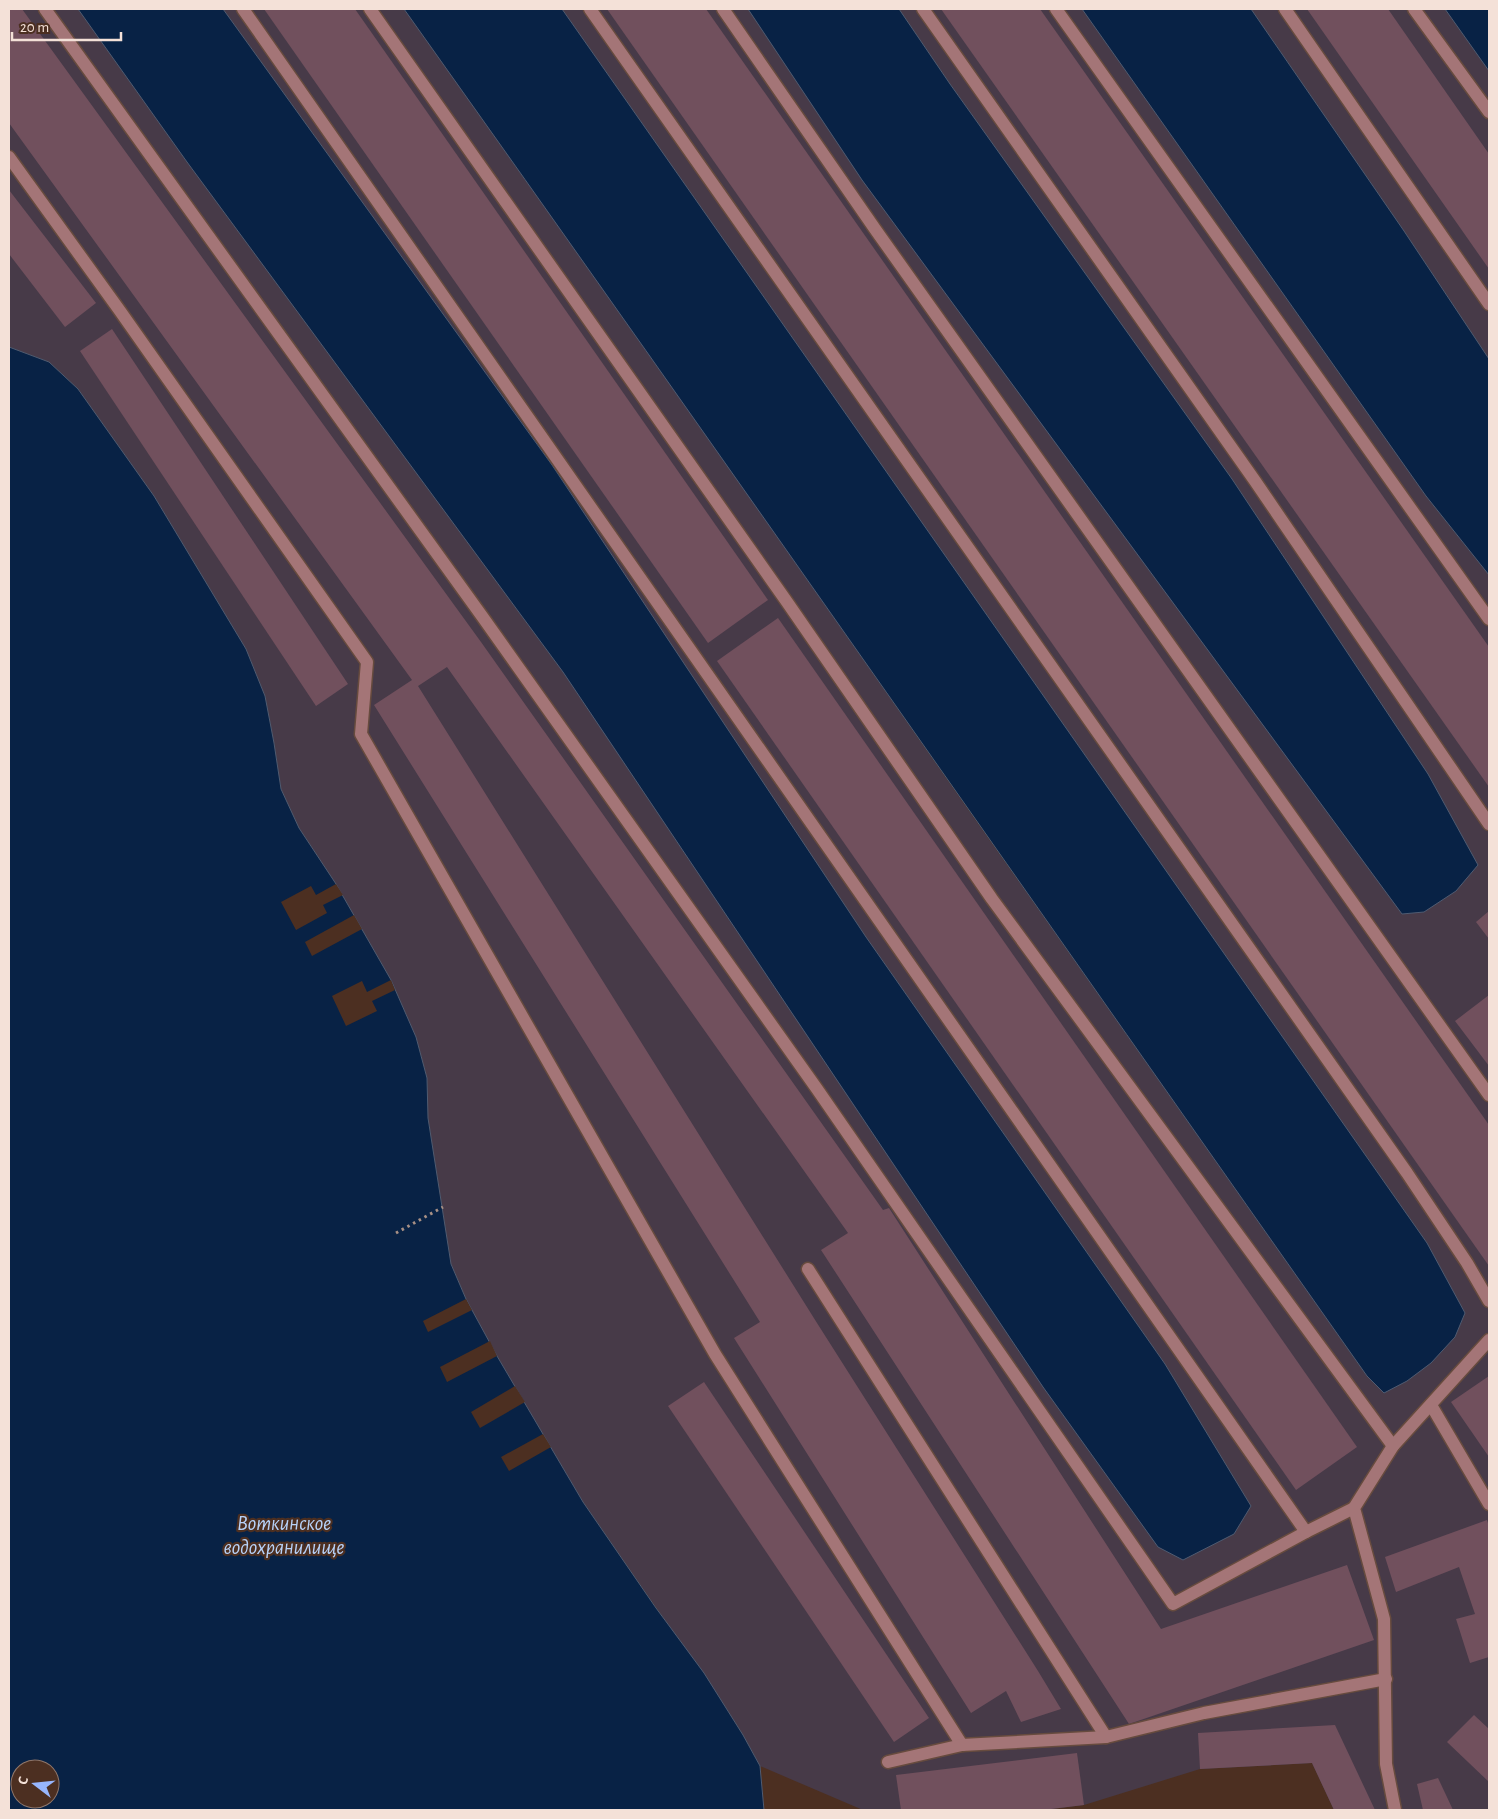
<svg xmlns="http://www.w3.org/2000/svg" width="1498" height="1819" font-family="'Alegreya Sans',sans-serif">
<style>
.industrial{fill:#473a48}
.water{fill:#082245;stroke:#4f5b71;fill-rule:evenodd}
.pier{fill:#4c2f21}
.building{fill:#71505d}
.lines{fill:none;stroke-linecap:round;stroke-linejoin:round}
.minor-casing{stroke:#674b3e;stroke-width:15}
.path{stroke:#a89085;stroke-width:3;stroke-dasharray:2.5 4;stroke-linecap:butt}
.minor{stroke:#a47577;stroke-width:12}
.labels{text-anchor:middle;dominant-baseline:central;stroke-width:4.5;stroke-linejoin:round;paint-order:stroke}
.water-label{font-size:21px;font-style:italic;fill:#b7d2f9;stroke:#4c2f21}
</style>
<rect width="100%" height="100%" fill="#4c2f21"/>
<g class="industrial">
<path d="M9,9H78L187,162L563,672L1251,1506L1165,1364L866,937L552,465L223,9H404L693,416L964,804L1367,1376L1427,1243L562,9H748L863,180L1428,774L1232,479L950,84L899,9H1082L1426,496L1489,575V1810H1334L1312,1763L1200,1769L1084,1805L1043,1810H863L760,1766L743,1735L726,1708L583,1502L497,1356L466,1299L451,1264L428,1118L427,1078L416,1037L391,980L336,884L299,828L281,789L274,743L265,696L246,649L154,496L78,389L49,362L9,347Z"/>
<path d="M1251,9H1445L1489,71V359L1404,231Z"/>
</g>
<g class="water">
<path d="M78,9H223L552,465L866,937L1165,1364L1251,1506L1234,1534L1183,1560L1158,1547L1043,1387L563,672L187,162Z"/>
<path d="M404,9H562L1427,1243L1465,1313L1455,1337L1431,1363L1407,1381L1384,1393L1367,1376C1046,921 727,463 404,9Z"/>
<path d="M748,9H899L950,84L1232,479L1428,774L1478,865L1456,891L1424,912L1402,914L862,180Z"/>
<path d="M1082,9H1251L1404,231L1489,359V575L1426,496Z"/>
<path d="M1445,9H1489V71Z"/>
<path d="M9,347L49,362L78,389L154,496L246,649L265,696L274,743L281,789L299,828L336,884L391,980L416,1037L427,1078L428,1118L451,1264L466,1299L497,1356L583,1502L656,1608L704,1673L743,1735L760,1766L764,1810H9ZM20,1769H50V1799H20Z"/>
</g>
<g class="pier">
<path d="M336,884L343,895L323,905L327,913L296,930L281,902L311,886L316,895Z"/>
<path d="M354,915L362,929L312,956L305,942Z"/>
<path d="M391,980L395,990L372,1001L377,1011L346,1026L332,996L362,981L367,992Z"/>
<path d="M466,1299L472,1310L428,1332L423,1321Z"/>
<path d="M490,1341L497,1356L447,1382L440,1367Z"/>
<path d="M515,1386L525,1402L480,1428L471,1412Z"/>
<path d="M543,1434L551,1447L509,1471L501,1457Z"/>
</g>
<g class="building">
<path d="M9,9H22L481,642L883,1210L889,1208L1161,1629L1347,1565L1374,1640L1129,1724L821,1250L848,1233L447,667L418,686L817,1323L1038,1671L1061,1709L1021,1722L1006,1691L971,1713L734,1338L760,1322L374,705L412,680L9,123Z"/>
<path d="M264,9H355L768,600L708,643Z"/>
<path d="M607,9H706L1489,1125V1266Z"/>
<path d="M941,9H1040L1489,647V787Z"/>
<path d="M1307,9H1388L1489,154V269Z"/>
<path d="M9,190L96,303L65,327L9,254Z"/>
<path d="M112,329L348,684L316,706L80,351Z"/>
<path d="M778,618L1357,1447L1296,1490L717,661Z"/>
<path d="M1489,911V939L1476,922Z"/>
<path d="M1489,995V1066L1455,1021Z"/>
<path d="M1489,1376V1457L1451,1402Z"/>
<path d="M704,1382L929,1718L894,1742L668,1406Z"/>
<path d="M1487,1520L1489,1526V1657L1470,1663L1456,1619L1475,1614L1459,1567L1396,1592L1385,1557Z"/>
<path d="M1474,1715L1489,1729V1782L1447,1742Z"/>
<path d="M1335,1725L1375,1810H1334L1312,1763L1200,1769L1198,1733Z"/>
<path d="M1077,1753L1084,1805L1043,1810H901L896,1775Z"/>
<path d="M1438,1778L1453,1810H1423L1417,1784Z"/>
</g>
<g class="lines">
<g class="minor-casing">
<g id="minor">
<path d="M45,9L484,619L817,1089L1173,1604L1306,1532L243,9"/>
<path d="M370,9L787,602L992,899L1393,1446"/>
<path d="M590,9L1407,1173L1467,1263L1489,1301"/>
<path d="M723,9L875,229L1489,1095"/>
<path d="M923,9L1255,481L1489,824"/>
<path d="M1056,9L1489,619"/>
<path d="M1285,9L1489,304"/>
<path d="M1414,9L1489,112"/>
<path d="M9,157L120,311L367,662L361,734L715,1354L962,1745"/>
<path d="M808,1269L1106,1737"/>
<path d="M1431,1405L1489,1504"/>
<path d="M1306,1532L1354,1508"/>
<path d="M888,1762L962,1745L1106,1737L1204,1713L1386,1679"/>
<path d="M1395,1810L1386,1764L1384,1619L1354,1508L1393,1446L1489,1340"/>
</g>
</g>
<path class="path" d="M396,1233L443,1207"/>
<use href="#minor" class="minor"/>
</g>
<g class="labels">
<g class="water-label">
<text x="284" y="1523">Воткинское<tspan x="284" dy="24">водохранилище</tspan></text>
</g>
</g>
<rect width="1498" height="1819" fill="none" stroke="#f4e1d8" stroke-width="20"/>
<g transform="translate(35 1784) rotate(286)"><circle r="24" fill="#4c2f21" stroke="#8f766a"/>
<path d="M0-4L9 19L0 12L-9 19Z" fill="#97b6fd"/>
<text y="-8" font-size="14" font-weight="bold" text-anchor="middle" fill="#f4e1d8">С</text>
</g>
<path d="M12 32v8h109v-8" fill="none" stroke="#f4e1d8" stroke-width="2.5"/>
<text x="20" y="32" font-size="15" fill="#f4e1d8" stroke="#4c2f21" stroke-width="4" paint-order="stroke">20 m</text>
</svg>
